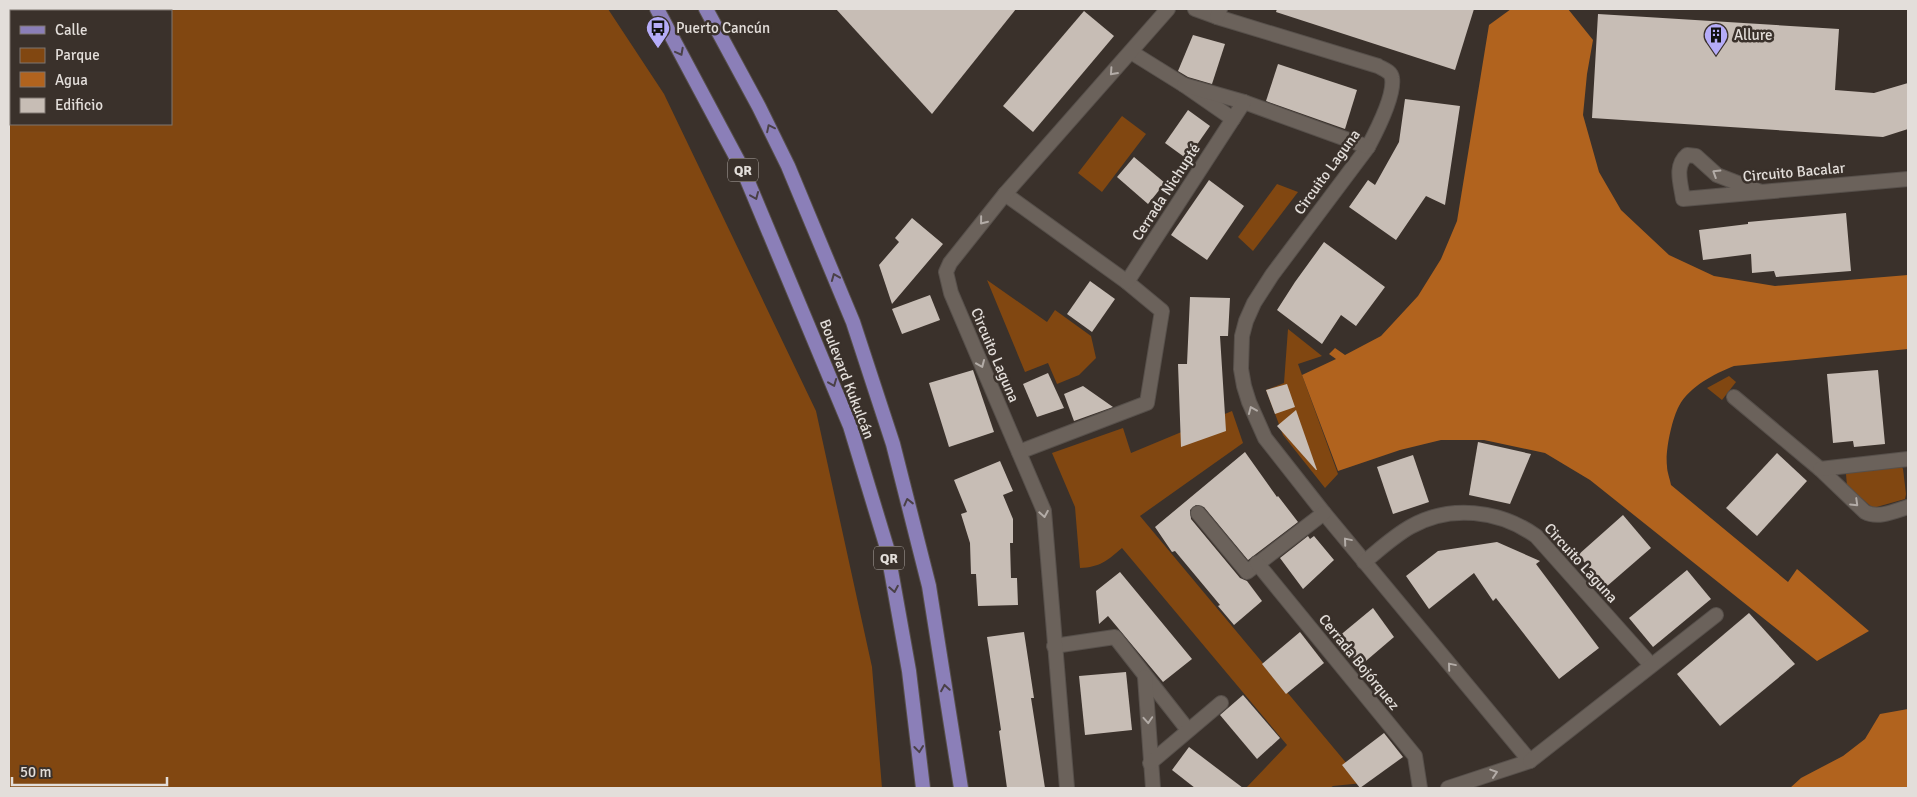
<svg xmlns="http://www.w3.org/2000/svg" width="1917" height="797" font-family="Signika,sans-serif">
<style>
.green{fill:#814711;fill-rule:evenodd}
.water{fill:#b1631e}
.building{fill:#c7bdb5}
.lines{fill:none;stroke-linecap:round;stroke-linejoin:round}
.minor-casing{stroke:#57504b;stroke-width:16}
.tertiary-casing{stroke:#57504b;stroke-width:16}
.primary-casing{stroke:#57504b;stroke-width:16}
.minor{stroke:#6b625b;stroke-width:14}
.tertiary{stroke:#6b625b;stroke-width:14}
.primary{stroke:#8b7fb8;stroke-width:14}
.oneway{stroke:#4a4147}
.oneway2{stroke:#b3aca7}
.labels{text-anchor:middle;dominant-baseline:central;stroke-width:5;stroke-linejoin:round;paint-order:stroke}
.shield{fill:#3a312b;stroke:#b0aaa6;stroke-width:1}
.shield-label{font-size:14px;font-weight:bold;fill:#e3deda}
.poi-label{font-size:15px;fill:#e3deda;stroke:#3a312b;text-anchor:start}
.street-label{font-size:15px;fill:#e3deda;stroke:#3a312b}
</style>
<rect width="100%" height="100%" fill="#3a312b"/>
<g class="green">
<path d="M9,9H608L664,94L816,411L872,667L882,788H9ZM171,11V124H11V11Z"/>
<path d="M1122,116L1146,134L1102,192L1078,173Z"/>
<path d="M1277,184L1298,192L1253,251L1238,237Z"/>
<path d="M987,280L1047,322L1055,310L1091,336L1096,358L1079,375L1057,384L1048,363L1025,372Z"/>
<path d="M1288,329L1322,356L1298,364L1338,474L1325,488L1283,435L1266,390L1284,383Z"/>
<path d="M1729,376L1736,382L1722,400L1707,388Z"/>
<path d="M1232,411L1243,443L1140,516L1363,783L1333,786L1330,788H1246L1287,745L1122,548C1107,561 1100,567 1080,568L1075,507L1052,453L1123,428L1131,453Z"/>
<path d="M1901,465L1903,469L1906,494L1905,499L1873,508L1847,486L1846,474L1849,471Z"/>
</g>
<g class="water">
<path d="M1511,9H1568L1593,40L1587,74L1583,115L1599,172L1621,210L1669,255L1714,276L1775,286L1908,275V349L1734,366C1714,374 1690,386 1679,406C1672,419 1665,451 1667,466C1667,472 1670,479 1671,485L1788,582L1797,569L1869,631L1817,661L1590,480L1545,453L1484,440H1441L1400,450L1338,471L1302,375L1336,359L1329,354L1335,348L1345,355L1381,336L1418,296L1441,259L1457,221L1489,25Z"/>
<path d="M1908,709V788H1790L1801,778L1843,756L1865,739L1880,714Z"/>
</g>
<g class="building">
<path d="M836,9H1016L932,114Z"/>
<path d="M1277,9H1474L1455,70L1276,12Z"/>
<path d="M1084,11L1114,36L1033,132L1003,106Z"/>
<path d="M1598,14L1839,29L1835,90L1874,93L1908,83V129L1883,137L1592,118Z"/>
<path d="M1193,35L1225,44L1212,84L1188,77L1178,71Z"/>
<path d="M1278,64L1357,90L1345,129L1266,101Z"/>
<path d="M1405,99L1460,106L1445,205L1426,196L1396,240L1349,207L1368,180L1375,185L1399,142Z"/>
<path d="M1188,110L1210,126L1187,159L1165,143Z"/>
<path d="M1134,157L1165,183L1148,204L1117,177Z"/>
<path d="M1209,180L1244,206L1207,260L1171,235Z"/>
<path d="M1846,213L1851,271L1776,277L1774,271L1752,273L1751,254L1703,260L1699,230L1748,224V222Z"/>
<path d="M912,218L943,244L892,304L879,265L899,242L895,238Z"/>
<path d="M1324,242L1385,287L1356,326L1341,315L1322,344L1277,310L1295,282Z"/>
<path d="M1090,281L1115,299L1092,332L1067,314Z"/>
<path d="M930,295L940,320L902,334L892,309Z"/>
<path d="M1190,297L1230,298L1228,336H1220L1226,431L1181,447L1178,364H1187Z"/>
<path d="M973,370L994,432L949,447L929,383Z"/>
<path d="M1878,370L1885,444L1854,447L1853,441L1833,443L1827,374Z"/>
<path d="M1048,373L1064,408L1037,417L1023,384Z"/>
<path d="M1287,384L1295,407L1275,414L1266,390Z"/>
<path d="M1083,386L1113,407L1074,421L1064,394Z"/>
<path d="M1296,410L1317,470H1316L1277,426Z"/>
<path d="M1478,442L1531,454L1510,504L1469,495Z"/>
<path d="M1245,452L1277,497L1278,496L1298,522L1248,560L1204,507L1196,505L1190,510L1191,519L1240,578L1247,581L1262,601L1234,625L1218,606L1220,605L1175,551L1172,552L1155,527Z"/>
<path d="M1777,453L1807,481L1757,536L1726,508Z"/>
<path d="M1413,455L1429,502L1393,514L1377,467Z"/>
<path d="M1000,461L1013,491L1003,495L1013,519V543H1010L1011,578H1017L1018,605L978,606L976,574H971L970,543L961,514L967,512L954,480Z"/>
<path d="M1623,515L1651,548L1606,587L1578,555Z"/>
<path d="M1308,536L1310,539L1314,536L1334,560L1303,589L1280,558Z"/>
<path d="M1497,542L1540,561L1536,564L1599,648L1559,679L1496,598L1493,601L1474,573L1429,609L1406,576L1438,551Z"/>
<path d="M1687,570L1711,599L1653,647L1629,618Z"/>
<path d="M1120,572L1192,659L1163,682L1108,616L1099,624L1096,591Z"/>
<path d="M1373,608L1394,637L1360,666L1338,637Z"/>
<path d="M1749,613L1795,664L1720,726L1677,674Z"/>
<path d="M1024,632L1034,698H1031L1045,788H1007L999,731L1001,730L987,637Z"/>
<path d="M1300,632L1324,663L1286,694L1262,664Z"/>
<path d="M1126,672L1132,730L1085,735L1079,676Z"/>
<path d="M1243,695L1280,738L1257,759L1220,715Z"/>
<path d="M1384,733L1403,757L1360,788L1342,765Z"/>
<path d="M1189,747L1243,788H1195L1172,770Z"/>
</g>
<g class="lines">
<g class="minor-casing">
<g id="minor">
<path d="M1195,9L1217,17L1378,66C1383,69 1391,71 1392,78C1395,95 1376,132 1368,147L1272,275L1254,303L1246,321L1242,336L1241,369L1244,386L1249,402L1265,438L1324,513L1530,761L1448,788"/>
<path d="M1131,52L1184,85L1233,119"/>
<path d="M1184,85L1244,102L1368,147"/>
<path d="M1761,192L1717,175L1696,156L1687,155C1674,166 1681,184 1683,199L1908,179"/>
<path d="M1005,194L1127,282L1162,311L1147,403L1019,452"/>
<path d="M1127,282L1244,102"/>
<path d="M1734,397L1820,469L1865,512C1878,519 1895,511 1908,507"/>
<path d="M1820,469L1908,459"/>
<path d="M1198,513L1247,572L1324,513"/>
<path d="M1364,562C1379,550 1394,536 1410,527C1450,504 1499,510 1536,536L1651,665"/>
<path d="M1257,563L1415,756L1420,788"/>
<path d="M1054,646L1115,637L1188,730"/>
<path d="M1145,677L1153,788"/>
<path d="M1530,761L1716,615"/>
<path d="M1150,763L1221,703"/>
<path d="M1067,788L1044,511L951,293L946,272L950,263L1005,194L1168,9"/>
</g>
</g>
<g class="tertiary-casing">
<path id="tertiary" d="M1217,17L1220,9"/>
</g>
<g class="primary-casing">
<g id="primary">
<path d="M657,9L743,170L850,426L887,548L909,671L923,788"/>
<path d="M706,9L759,107L788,166L853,322L893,444L929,586L961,788"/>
</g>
</g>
<use href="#minor" class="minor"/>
<use href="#tertiary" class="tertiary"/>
<use href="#primary" class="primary"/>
</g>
<defs><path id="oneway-chevron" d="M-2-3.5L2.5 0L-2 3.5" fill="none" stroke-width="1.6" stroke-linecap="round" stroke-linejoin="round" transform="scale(1.25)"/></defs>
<g class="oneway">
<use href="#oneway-chevron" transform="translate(680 52) rotate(62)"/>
<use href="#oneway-chevron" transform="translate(770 128) rotate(-116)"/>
<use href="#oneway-chevron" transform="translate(755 196) rotate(67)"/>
<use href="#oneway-chevron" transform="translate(835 277) rotate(-112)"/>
<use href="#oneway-chevron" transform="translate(833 383) rotate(68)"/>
<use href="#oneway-chevron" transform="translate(908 502) rotate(-104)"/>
<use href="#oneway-chevron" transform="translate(894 589) rotate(80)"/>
<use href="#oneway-chevron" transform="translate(945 688) rotate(-99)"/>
<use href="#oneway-chevron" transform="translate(919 749) rotate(83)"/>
</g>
<g class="oneway2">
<use href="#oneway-chevron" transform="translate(1113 72) rotate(132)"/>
<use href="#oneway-chevron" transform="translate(1716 173) rotate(-148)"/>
<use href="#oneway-chevron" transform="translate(983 221) rotate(129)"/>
<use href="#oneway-chevron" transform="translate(981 364) rotate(67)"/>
<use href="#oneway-chevron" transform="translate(1252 410) rotate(-113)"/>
<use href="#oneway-chevron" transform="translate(1855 503) rotate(44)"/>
<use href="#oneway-chevron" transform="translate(1044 514) rotate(80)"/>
<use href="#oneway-chevron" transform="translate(1347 541) rotate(-130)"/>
<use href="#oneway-chevron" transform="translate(1451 666) rotate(-130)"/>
<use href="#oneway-chevron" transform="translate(1148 720) rotate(86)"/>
<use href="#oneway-chevron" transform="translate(1494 773) rotate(-18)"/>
</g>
<defs>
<g id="bus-pin" transform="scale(1.25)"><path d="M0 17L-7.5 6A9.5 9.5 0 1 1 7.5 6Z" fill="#b5acf8" stroke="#3a312b"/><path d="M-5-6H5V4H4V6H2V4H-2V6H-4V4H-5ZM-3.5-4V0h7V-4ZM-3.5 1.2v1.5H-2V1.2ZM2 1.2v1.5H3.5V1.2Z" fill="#111"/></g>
<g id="building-pin" transform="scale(1.25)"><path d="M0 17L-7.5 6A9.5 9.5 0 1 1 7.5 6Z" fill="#b5acf8" stroke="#3a312b"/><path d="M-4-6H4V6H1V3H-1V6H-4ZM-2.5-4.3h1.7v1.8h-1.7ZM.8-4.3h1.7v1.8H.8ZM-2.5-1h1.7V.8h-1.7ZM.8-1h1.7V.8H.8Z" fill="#111"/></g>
</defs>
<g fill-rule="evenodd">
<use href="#bus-pin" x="658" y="28"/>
<use href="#building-pin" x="1716" y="35"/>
</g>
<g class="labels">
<g class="shield">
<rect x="728" y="158.5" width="30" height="23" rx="4"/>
<rect x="874" y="546.5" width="30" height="23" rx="4"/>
</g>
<g class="shield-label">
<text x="743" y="170">QR</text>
<text x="889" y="558">QR</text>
</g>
<g class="poi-label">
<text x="676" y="28">Puerto Cancún</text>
<text x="1734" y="35">Allure</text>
</g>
<g class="street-label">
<text transform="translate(1327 172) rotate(-54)">Circuito Laguna</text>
<text transform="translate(1794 172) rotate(-5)">Circuito Bacalar</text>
<text transform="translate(1166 192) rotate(-57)">Cerrada Nichupté</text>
<text transform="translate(995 355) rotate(67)">Circuito Laguna</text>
<text transform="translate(847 379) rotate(69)">Boulevard Kukulcán</text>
<text transform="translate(1581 563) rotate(48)">Circuito Laguna</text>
<text transform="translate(1359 662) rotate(51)">Cerrada Bojórquez</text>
</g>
</g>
<rect width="1917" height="797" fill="none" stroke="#e3deda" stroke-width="20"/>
<rect x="10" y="10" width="162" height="115" fill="#3a312b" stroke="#7e7671"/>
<rect x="20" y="26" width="25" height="8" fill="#8b7fb8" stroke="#7e7671"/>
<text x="55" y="35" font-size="15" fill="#e3deda">Calle</text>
<rect x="20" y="48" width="25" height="15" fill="#814711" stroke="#7e7671"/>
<text x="55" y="60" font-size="15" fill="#e3deda">Parque</text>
<rect x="20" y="72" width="25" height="15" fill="#b1631e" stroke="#7e7671"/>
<text x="55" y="85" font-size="15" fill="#e3deda">Agua</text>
<rect x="20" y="98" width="25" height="15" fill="#c7bdb5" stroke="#7e7671"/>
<text x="55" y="110" font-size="15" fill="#e3deda">Edificio</text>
<path d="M12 777v8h155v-8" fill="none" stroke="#e3deda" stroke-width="2.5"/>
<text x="20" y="777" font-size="15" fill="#e3deda" stroke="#3a312b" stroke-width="4" paint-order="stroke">50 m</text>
</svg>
